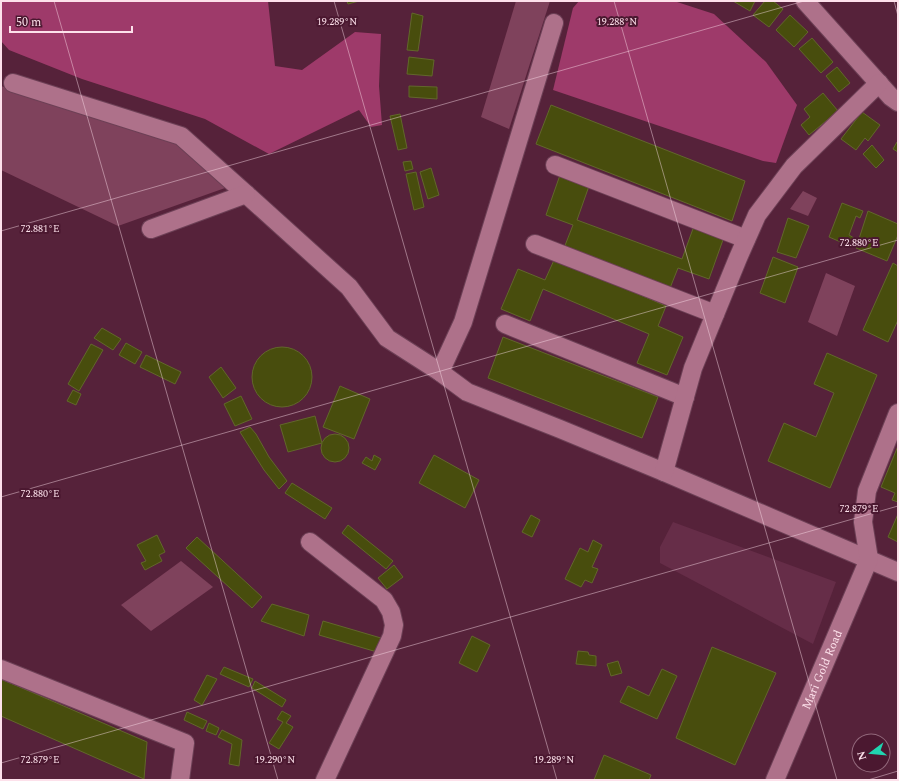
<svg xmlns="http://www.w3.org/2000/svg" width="899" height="781" font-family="Spectral,serif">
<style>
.built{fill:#662d48}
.green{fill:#7f425c}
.forest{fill:#9e3a6a}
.building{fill:#484d0d;stroke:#62672b}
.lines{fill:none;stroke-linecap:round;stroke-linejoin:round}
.minor-casing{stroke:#6d4056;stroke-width:20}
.minor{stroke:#ae718a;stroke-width:18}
.ticks{fill:none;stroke:#fde1eb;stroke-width:1;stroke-opacity:0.45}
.labels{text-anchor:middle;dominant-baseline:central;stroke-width:4;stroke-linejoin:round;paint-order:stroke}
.street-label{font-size:12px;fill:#fde1eb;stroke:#4b1830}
.ticks-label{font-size:10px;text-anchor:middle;fill:#fde1eb;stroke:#4b1830;stroke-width:4;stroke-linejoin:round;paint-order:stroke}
</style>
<rect width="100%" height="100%" fill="#56223a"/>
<path class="built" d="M673,522L836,582L813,644L660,563V547Z"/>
<g class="green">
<path d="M516,1H550L509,129L481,117Z"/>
<path d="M1,86L172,139L225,188L118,226L1,170Z"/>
<path d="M803,191L817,198L808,216L790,209Z"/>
<path d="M826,273L855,286L837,336L808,322Z"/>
<path d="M181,561L213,587L151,631L121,605Z"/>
</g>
<g class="forest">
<path d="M1,1H268L275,66L302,70L355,32L381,34L379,86L382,125L371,127L359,110L269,154L205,119L82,79L9,50L1,41Z"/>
<path d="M579,1H674L714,14L766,62L797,105L776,163L763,161L553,90L573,8Z"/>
</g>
<g class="building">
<path d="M347,1H359L348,4Z"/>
<path d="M733,1H755L750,11Z"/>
<path d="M765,1H773L783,9L769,27L753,15Z"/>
<path d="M412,13L423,16L418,51L407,50Z"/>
<path d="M790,15L808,32L794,47L776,30Z"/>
<path d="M812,38L833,62L821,73L799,49Z"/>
<path d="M409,57L434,60L432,76L407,74Z"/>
<path d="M837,67L850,83L839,92L826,76Z"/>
<path d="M409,86L437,87V99L409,97Z"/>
<path d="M823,93L838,111L809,135L801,125L810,117L804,109Z"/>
<path d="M551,105L745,181L732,221L536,144Z"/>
<path d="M862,112L880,125L868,141L865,138L856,150L841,139Z"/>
<path d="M400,114L407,148L398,150L390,116Z"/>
<path d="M897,142H898V152L893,149Z"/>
<path d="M872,145L884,160L876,168L863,154Z"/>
<path d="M411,161L413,169L405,171L403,162Z"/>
<path d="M431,168L439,195L428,199L420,172Z"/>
<path d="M416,172L424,207L414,210L406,174Z"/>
<path d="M560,175L589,186L577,220L682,259L694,226L724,237L709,279L678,268L670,288L564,248L573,225L546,215Z"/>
<path d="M842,203L863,211L860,218L856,216L849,235L854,238L850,246L829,237Z"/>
<path d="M868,211L898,224V235L887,261L856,248Z"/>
<path d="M788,218L809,226L796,258L777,252Z"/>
<path d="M773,257L798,267L785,303L760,293Z"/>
<path d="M555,258L666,306L658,326L683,337L667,375L637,363L649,334L543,289L530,321L501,309L518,269L545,280Z"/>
<path d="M893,263L898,266V320L888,342L863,330Z"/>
<path d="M102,328L121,339L113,350L94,338Z"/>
<path d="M503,337L658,397L642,438L488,378Z"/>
<path d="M126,343L142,352L135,364L119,355Z"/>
<path d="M91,344L103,350L79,391L68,384Z"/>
<circle cx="282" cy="377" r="30"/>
<path d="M827,353L877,375L830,488L768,461L784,423L816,437L834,393L814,384Z"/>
<path d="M146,355L181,372L175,384L140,367Z"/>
<path d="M221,367L236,388L223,398L209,377Z"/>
<path d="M340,386L370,399L354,439L323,427Z"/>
<path d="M73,390L81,394L76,405L67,401Z"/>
<path d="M241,396L252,419L235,426L224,404Z"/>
<path d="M315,416L322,443L288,452L280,425Z"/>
<path d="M250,427L256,434L269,457L287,481L279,489L264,470L240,432Z"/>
<circle cx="335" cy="448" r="14"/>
<path d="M898,446V502L892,500L895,493L881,487Z"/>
<path d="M374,455L381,459L375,470L362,463L366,457L372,461Z"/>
<path d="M434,455L479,480L465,508L419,483Z"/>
<path d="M292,483L332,508L325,519L285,493Z"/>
<path d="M898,514V542L888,537Z"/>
<path d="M531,515L540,520L532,537L522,532Z"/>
<path d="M348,525L393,561L386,569L342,533Z"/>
<path d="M157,535L165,552L159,555L162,561L145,570L141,563L146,561L137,545Z"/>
<path d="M197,537L262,597L252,608L186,548Z"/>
<path d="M593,540L602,545L592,567L598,569L592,583L585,580L581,587L565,579L580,548L588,552Z"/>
<path d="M394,565L403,577L387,589L378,578Z"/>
<path d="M272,604L309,615L304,636L261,621Z"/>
<path d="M323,621L381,638L377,652L319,635Z"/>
<path d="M472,636L490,645L477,672L459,663Z"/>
<path d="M712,647L776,673L735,765L676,738Z"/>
<path d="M578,651L588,652L589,655L596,656V666L576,664Z"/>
<path d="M618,661L622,673L611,676L607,664Z"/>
<path d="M224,667L253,679L249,687L220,674Z"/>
<path d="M662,669L677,676L657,719L620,702L628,686L649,696Z"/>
<path d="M207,675L217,679L202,705L194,700Z"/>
<path d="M1,679L147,742L144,779L1,716Z"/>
<path d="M255,681L286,700L282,707L252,688Z"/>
<path d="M282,711L291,716L286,723L293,727L279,749L269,743L283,722L277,719Z"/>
<path d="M187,712L207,721L203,729L184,720Z"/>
<path d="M209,723L219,728L216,735L206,731Z"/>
<path d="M222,730L242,740L239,766L229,764L232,744L218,737Z"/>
<path d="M604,755L651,775L649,780H594Z"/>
</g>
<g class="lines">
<g class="minor-casing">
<g id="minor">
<path d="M805,1L891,97L898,102"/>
<path d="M13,83L181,136L246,194L349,287L387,338L440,372L467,392L560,429L664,472L898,572"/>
<path d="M555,165L746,239"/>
<path d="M151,229L246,194"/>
<path d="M535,244L715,314"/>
<path d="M505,324L685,397"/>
<path d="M440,372L463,322L554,23"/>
<path d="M664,472L693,368L738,258L757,215L794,166L879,83"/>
<path d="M310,542L384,600L391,612L394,625L392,636L325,780"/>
<path d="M1,669L185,743L180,780"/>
<path id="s1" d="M775,780L869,559L863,522L867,491L898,413"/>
</g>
</g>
<use href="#minor" class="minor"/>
</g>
<path class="ticks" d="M54,1L278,780M334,1L557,780M614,1L837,780M894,1L898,16M1,231L804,1M1,497L898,240M1,763L898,506M868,780L898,771"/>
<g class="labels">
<g class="street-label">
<text stroke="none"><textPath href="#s1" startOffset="120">Mari Gold Road</textPath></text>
</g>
</g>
<g class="ticks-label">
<text x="337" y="25">19.289°N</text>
<text x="617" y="25">19.288°N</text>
<text x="40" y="232">72.881°E</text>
<text x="859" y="246">72.880°E</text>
<text x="40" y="497">72.880°E</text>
<text x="859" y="512">72.879°E</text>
<text x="275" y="763">19.290°N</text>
<text x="554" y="763">19.289°N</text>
<text x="40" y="763">72.879°E</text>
</g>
<rect width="899" height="781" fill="none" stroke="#fde1eb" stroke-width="4"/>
<g transform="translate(871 753) rotate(254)"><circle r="19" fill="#4b1830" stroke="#92687b"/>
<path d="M0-3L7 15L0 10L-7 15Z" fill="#20d5b0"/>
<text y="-6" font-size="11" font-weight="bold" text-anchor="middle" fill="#fde1eb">N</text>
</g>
<path d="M10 26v6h122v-6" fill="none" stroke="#fde1eb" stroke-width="2"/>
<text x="16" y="26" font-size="12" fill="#fde1eb" stroke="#4b1830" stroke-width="3" paint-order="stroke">50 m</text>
</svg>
